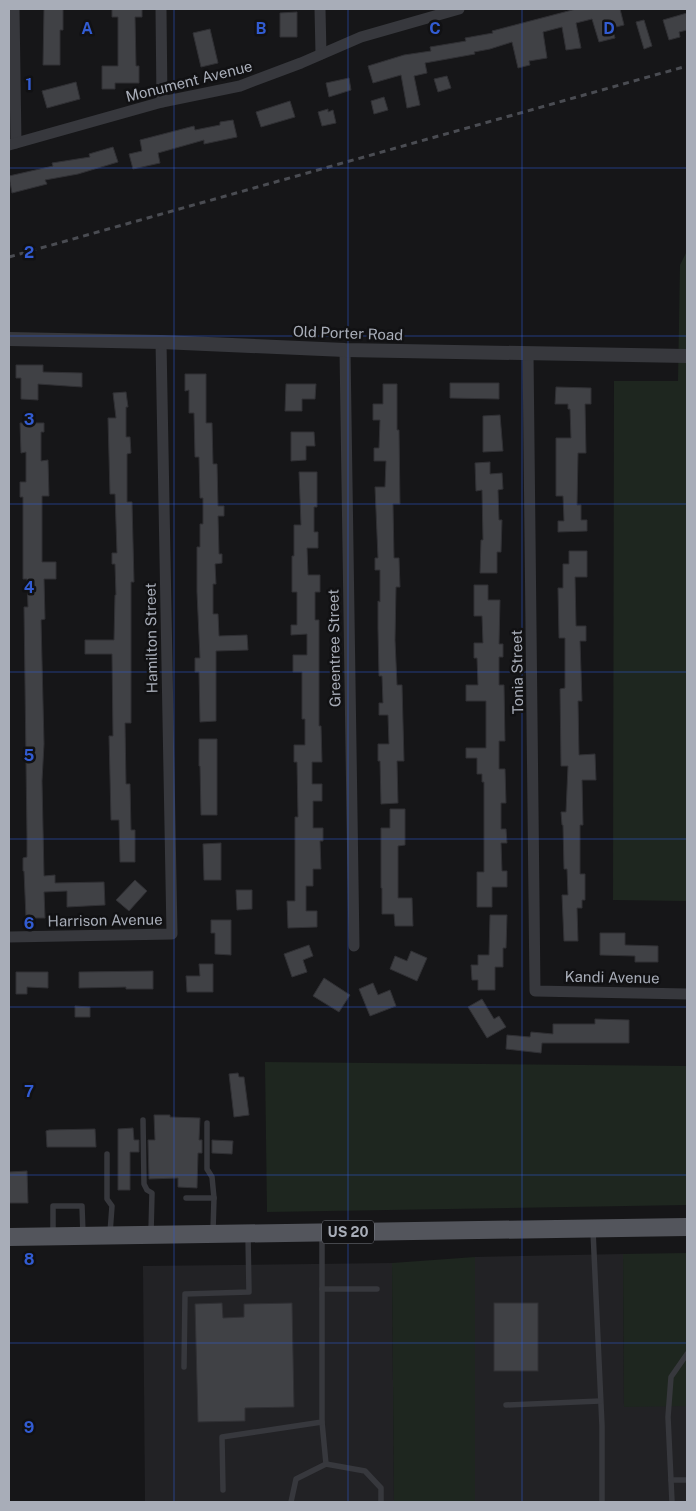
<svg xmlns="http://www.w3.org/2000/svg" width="696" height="1511" font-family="'Public Sans',sans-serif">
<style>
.built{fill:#222225}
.green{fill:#1e261f}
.building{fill:#404145;stroke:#303034}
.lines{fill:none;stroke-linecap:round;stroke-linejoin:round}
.service{stroke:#37383d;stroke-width:5.5}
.minor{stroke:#37383d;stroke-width:11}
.tertiary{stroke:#37383d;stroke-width:14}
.primary{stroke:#53555c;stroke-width:18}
.rail{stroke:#4a4c52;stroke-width:3;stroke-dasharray:6 5;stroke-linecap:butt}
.grid{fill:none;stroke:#325cd3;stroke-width:1;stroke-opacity:0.55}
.labels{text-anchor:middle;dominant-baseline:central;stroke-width:5;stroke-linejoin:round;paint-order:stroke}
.shield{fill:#111113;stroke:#7b7e86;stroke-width:1}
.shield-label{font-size:14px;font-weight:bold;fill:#a8adb8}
.street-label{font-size:15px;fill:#a8adb8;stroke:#111113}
.grid-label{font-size:16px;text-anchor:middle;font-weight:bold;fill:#325cd3;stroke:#111113;stroke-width:5;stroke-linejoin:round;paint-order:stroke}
</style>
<rect width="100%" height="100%" fill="#161618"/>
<g class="built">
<path d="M623,1254L624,1406H687V1502H475V1257Z"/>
<path d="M392,1263L394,1502H145L143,1266Z"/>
</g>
<g class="green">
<path d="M687,251V901L613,900L614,381H678L680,265Z"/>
<path d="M265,1062L687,1066V1205L267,1212Z"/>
<path d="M687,1253V1406L624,1407L623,1254Z"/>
<path d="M475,1257V1502H394L392,1263Z"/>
</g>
<g class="building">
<path d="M44,9H63V30H60V65H43Z"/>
<path d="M112,9H142V17H135L136,66H139V83H115V89H102V66H118V17H112Z"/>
<path d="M576,9H620L624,25L612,28L615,38L599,42L592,19L576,23L581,48L566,50L562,27L543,32L547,58L529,61L530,65L518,68L512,42L490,49L474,52L475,54L425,63L427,73L414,76L420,105L407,108L401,75L373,83L368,66L404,55L431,51L430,47L466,41L465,38L493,33L492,31Z"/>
<path d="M297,12V37H280V13Z"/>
<path d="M687,13V30L679,32L680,37L669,40L663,20Z"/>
<path d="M644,20L652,46L644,49L636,22Z"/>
<path d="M210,29L218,63L201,67L193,33Z"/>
<path d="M447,76L451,88L438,92L434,79Z"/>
<path d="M349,78L351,90L329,97L326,83Z"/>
<path d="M76,82L80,99L47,108L42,91Z"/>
<path d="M384,97L388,110L374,114L371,101Z"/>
<path d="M290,101L295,117L261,127L256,112Z"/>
<path d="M328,109V112L333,110L336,123L322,126L318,112Z"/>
<path d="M233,120L237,137L204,144V140L158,153L160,163L133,169L129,154L142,151L140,140L194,126L195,130L220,125V122Z"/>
<path d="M113,147L118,162L78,174L45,180L47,184L12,193L9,176L53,166L52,163L90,157L89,154Z"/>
<path d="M16,365H43V372L82,373V387L38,384V400L21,399V378H16Z"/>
<path d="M185,374H206V423H212L213,464H217L218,506H224V516H218L219,554H222V563L215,564L216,584H213V614H218L219,636L247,635L248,650L216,651V721L200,722L199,672H195V658H200L197,592V547H200V524H203V498H200L199,457H195L194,413H189V390L185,391Z"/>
<path d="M450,383H499V399L450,398Z"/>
<path d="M286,384H316L315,399H302V411H285Z"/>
<path d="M383,384H397V430H399L400,504H393L394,558H399L400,587H396L395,640L397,685H402L404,761H397L398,803L381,804L380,761H378V744H389L388,715H379V703H383L382,676H379L378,629V601L380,602V570H375V558H378L375,487H385L386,461H374V448H379L380,420H373V404H383Z"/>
<path d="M556,387L591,388V404H585L586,453H578L577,505H581V520H587V531L558,532V521H564L563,496H556V438H571L570,409H568V404H555Z"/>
<path d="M126,392L128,407H126V437H130L131,453L127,454V502H132L134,582H131V723H125L126,784H130L131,830H135V862H120L119,820H111L110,776L109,736H113L112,654H85V640H114L115,595H116L115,564H112V553H117L115,494H110L108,418H116L113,393Z"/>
<path d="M500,415L503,451L483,452V416Z"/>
<path d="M20,423H44V432H41V461L48,460L49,496H42V562H56V579H44L45,619L41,620L44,744L42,781L44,876L55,875V883L104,882L105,905L67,907V891L44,892L45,918H26L24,871H23V858L27,857V837L24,607H28L27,579H23V497H20V482H26V452L21,453Z"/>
<path d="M291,432H314L315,446H306V460L291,461Z"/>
<path d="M490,462V474L502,473L503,489L498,490L499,520H502L501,552H497V573H480L481,540H483L482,490L476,491L475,463Z"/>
<path d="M299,472H317V507H314V532H318V548H307L308,575H320V592H315V620H319V726H321L322,762H312V784H322V801H313V828H323V841H320L321,869H313V886H306V911H317V927L288,928L287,901H295V817H298L297,762H294V745H305V719H302V672H293V655H307V634L291,635V625H297V592H292V556H294V525H301Z"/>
<path d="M569,551H587V577H575L576,626H586V641H580L582,701H578L579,755L595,754L596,780H582L583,825H580V874H585V900H582V908H577L578,941H564L562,895H568L567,869H564L563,825H562L561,812H566L568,766H561L560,689L565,688V638H559L558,588H563V564H569Z"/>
<path d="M474,585H488V600H500L499,644H503V657H499V685H504L505,741H499V769H505L506,803H501V829H506L507,843H501L502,871H507V887H492V907H477V872H484V782H482V774H477V758H466V748H486V701H466V685H478L477,658H474V643H483L482,616H474Z"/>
<path d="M199,739H217V815H201L200,766H199Z"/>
<path d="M390,809H405V845L398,846V898H412L413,926H395L394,914H382V888H381V828H390Z"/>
<path d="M221,843V880H204L203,844Z"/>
<path d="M135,880L147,891L129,911L116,900Z"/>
<path d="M236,890H252V909L237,910Z"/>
<path d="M490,915H507L506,948H503V967H495V990H478V980H472L471,965H478V955H489Z"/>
<path d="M211,920H231V955L215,954V933H211Z"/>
<path d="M600,933H625V945L658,946V962H635V956L600,955Z"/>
<path d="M309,945L313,956L303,960L307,972L292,977L284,954Z"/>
<path d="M411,951L427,958L417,981L390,969L395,956L407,961Z"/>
<path d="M199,964H213V992H187L186,976H200Z"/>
<path d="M153,971V989H126V987L79,988V972Z"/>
<path d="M16,972H48V988L27,987V994H16Z"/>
<path d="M324,978L350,995L339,1012L313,996Z"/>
<path d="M373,983L378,995L390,990L396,1006L370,1016L359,989Z"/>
<path d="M482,999L494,1019L499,1016L506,1027L487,1038L468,1007Z"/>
<path d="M75,1006L90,1007V1017H75Z"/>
<path d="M595,1019L629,1020V1043H542L541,1053L506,1049L507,1035L530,1037L531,1032L553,1034V1024H595Z"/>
<path d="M238,1073L239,1077H244L249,1115L234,1117L229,1074Z"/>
<path d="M154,1115H170V1117L200,1118L199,1140H202V1153H198L197,1188L178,1187V1178L149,1179L148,1140H155Z"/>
<path d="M133,1128L134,1140H139V1152H130V1190H118V1129Z"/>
<path d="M95,1129L96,1147H47L46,1131L49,1130Z"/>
<path d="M212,1140L233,1141L232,1154L212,1153Z"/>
<path d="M27,1171L28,1203H9V1172Z"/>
<path d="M222,1303L223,1318L244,1317V1304L292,1303L294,1407L245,1408V1421L198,1422L195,1304Z"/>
<rect x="494" y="1303" width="44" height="68"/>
</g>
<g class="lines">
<g class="service">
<path d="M143,1120L144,1184L147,1190L152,1193L151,1232"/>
<path d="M207,1123V1169L212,1177L214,1198"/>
<path d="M107,1154V1199L112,1206L110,1233"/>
<path d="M186,1198H214L213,1231"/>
<path d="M593,1231L602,1426V1502"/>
<path d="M53,1235V1206H82L83,1234"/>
<path d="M322,1289H377"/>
<path d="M184,1367L185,1294L249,1292L248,1235"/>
<path d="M506,1405L600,1401"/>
<path d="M322,1422L326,1464"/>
<path d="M671,1480H687"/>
<path d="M223,1490L222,1437L322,1422V1234"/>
<path d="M291,1502L296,1479L326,1464L365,1471L381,1488V1502"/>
<path d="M672,1502L668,1417L671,1377L687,1354"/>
</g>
<g class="minor">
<path d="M14,9L16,143"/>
<path d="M161,9L162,102"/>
<path d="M320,9L321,54"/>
<path d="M9,145L162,102L240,86L301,63L361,37L459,9"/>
<path d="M345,350L354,946"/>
<path d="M528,353L535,991L687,994"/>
<path d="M9,937L172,934L161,342"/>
</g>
<path class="tertiary" d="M9,339L161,342L345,350L687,356"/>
<path class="primary" d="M9,1237L687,1227"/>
<path class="rail" d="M9,257L687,66"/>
</g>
<path class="grid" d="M174,9V1502M348,9V1502M522,9V1502M9,168H687M9,336H687M9,504H687M9,672H687M9,839H687M9,1007H687M9,1175H687M9,1343H687"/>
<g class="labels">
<rect class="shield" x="322" y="1220.5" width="52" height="23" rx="4"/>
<g class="shield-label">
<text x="348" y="1232">US 20</text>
</g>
<g class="street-label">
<text transform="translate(189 81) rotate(-14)">Monument Avenue</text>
<text transform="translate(348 333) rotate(2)">Old Porter Road</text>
<text transform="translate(151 638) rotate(-91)">Hamilton Street</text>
<text transform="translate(334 648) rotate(-91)">Greentree Street</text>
<text transform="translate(517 672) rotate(-91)">Tonia Street</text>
<text transform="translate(105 920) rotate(-1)">Harrison Avenue</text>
<text transform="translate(612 977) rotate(1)">Kandi Avenue</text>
</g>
</g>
<g class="grid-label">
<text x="87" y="34">A</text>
<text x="261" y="34">B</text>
<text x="435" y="34">C</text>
<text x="609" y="34">D</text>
<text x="29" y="90">1</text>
<text x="29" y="258">2</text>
<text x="29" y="425">3</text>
<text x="29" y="593">4</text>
<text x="29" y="761">5</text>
<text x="29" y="929">6</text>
<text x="29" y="1097">7</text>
<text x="29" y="1265">8</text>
<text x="29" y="1433">9</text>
</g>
<rect width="696" height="1511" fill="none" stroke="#a8adb8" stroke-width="20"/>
</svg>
